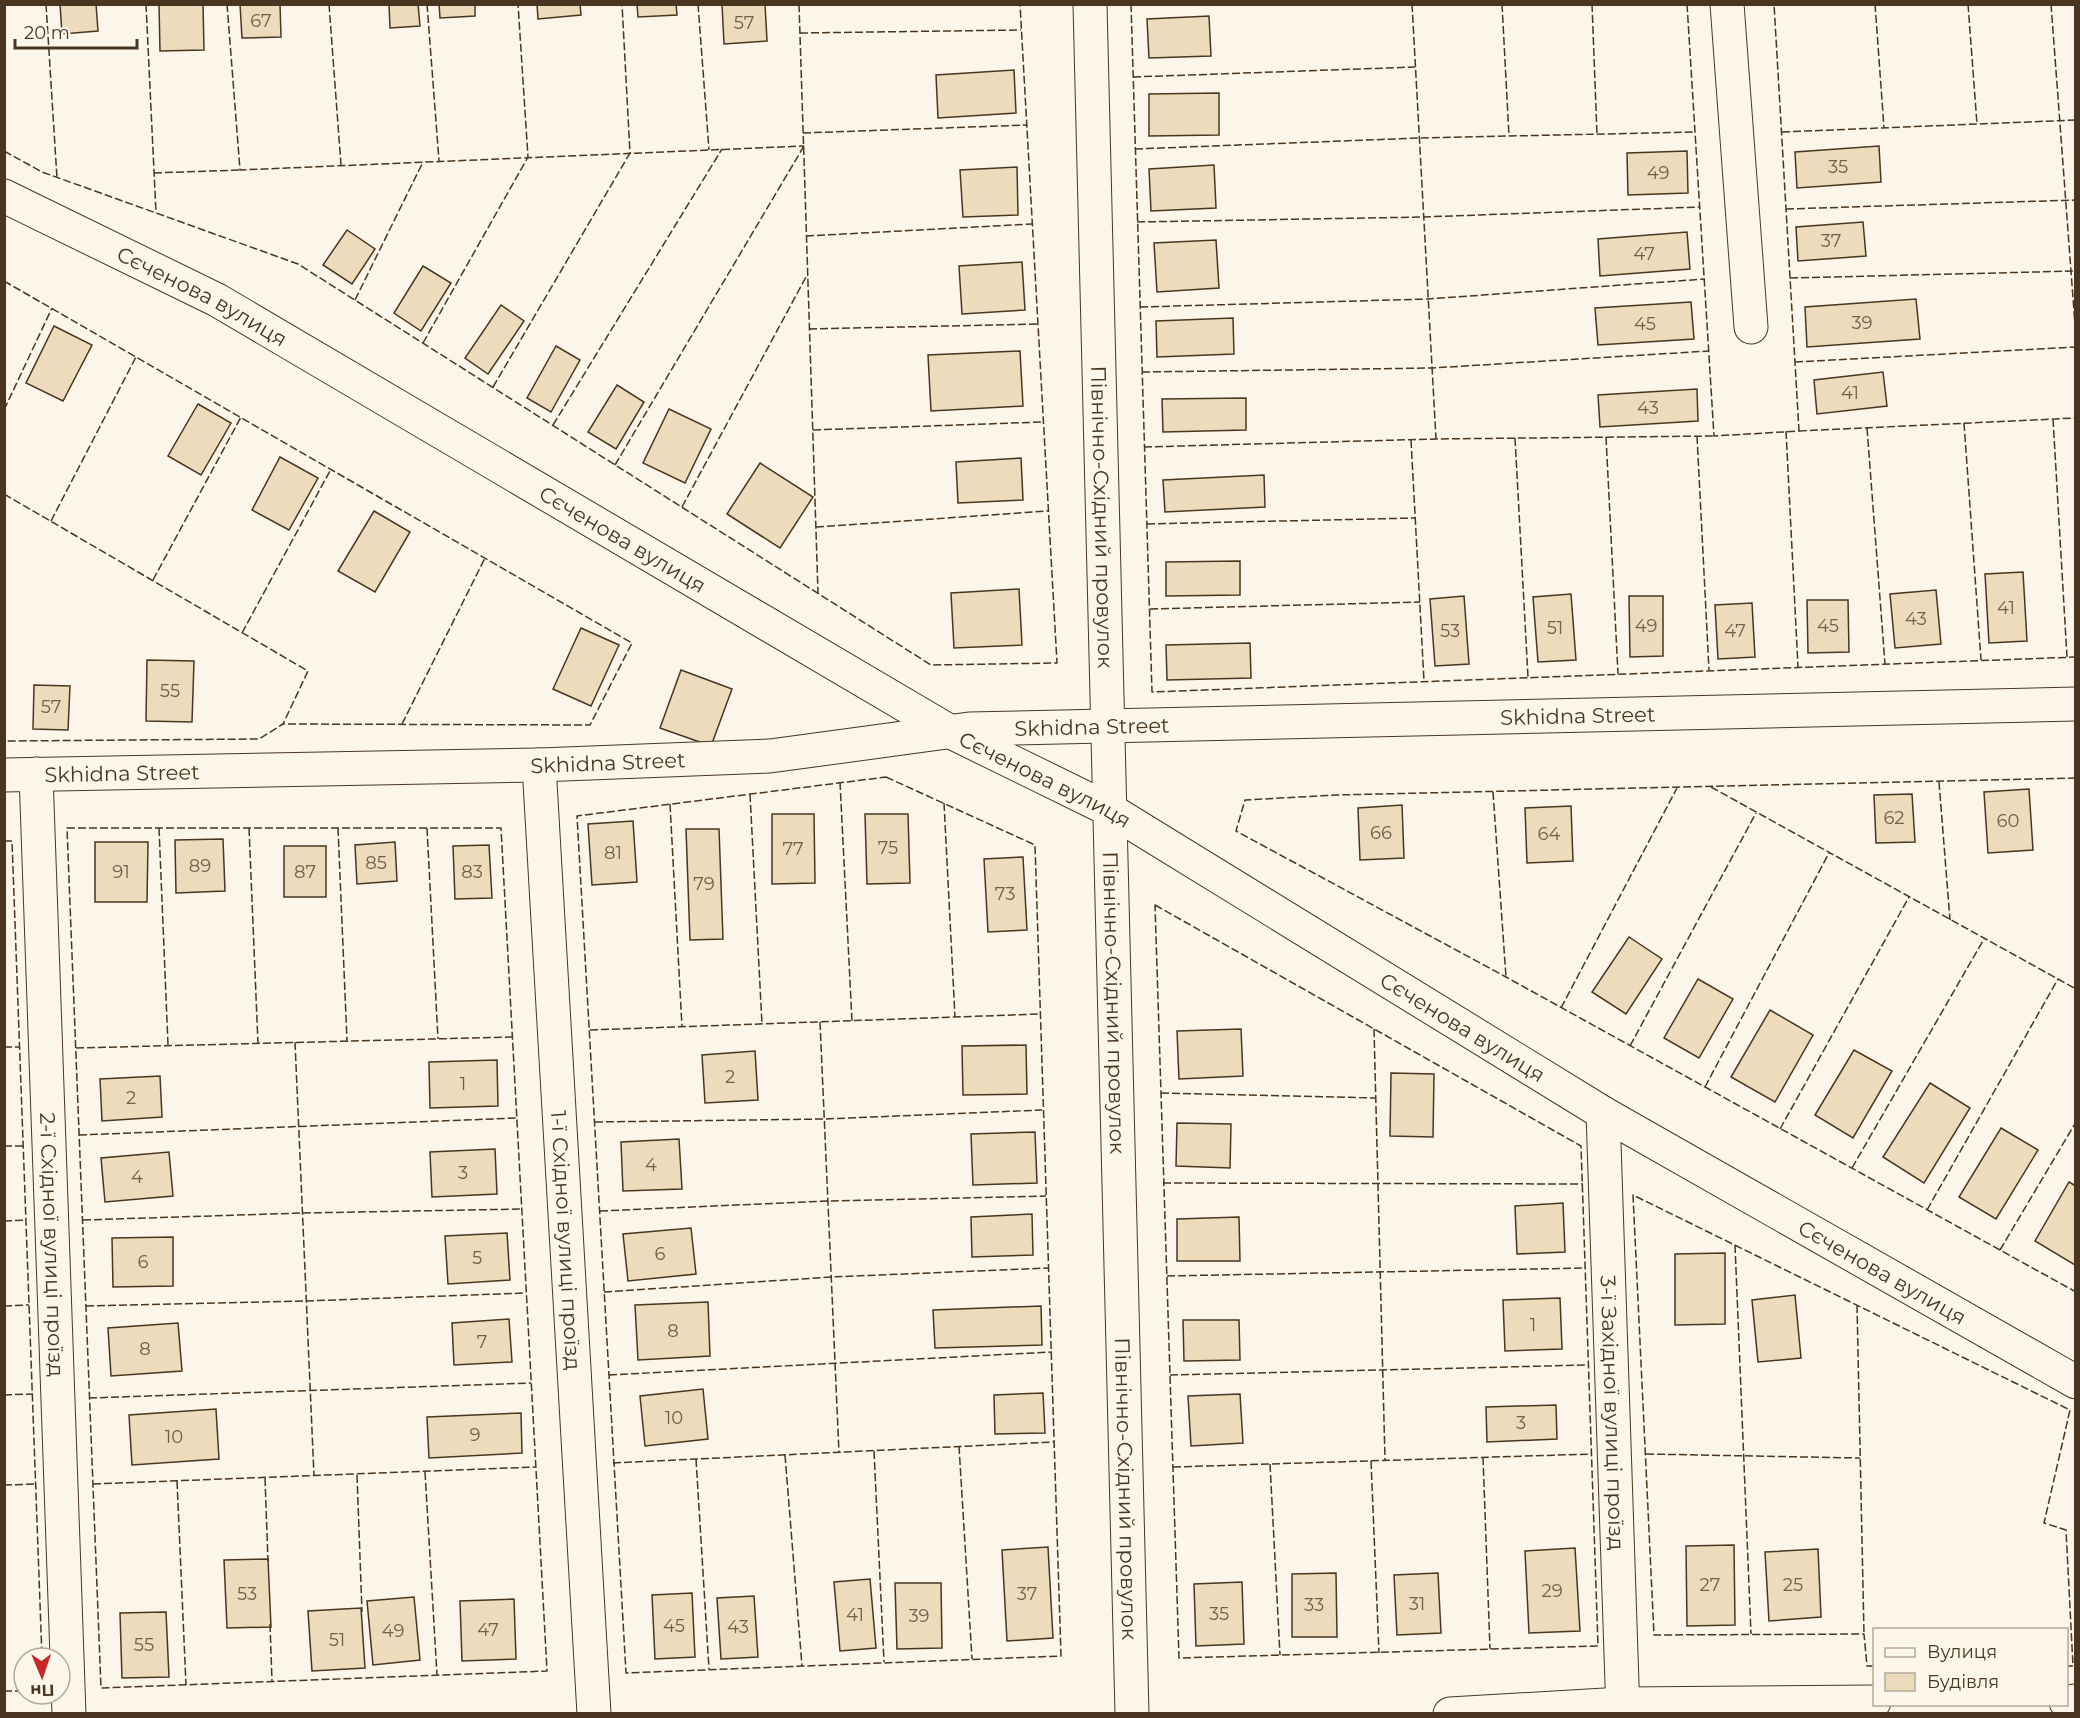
<svg xmlns="http://www.w3.org/2000/svg" width="2080" height="1718" font-family="Montserrat,sans-serif">
<style>
.building{fill:#ecdcbc;stroke:#4a3520;stroke-width:1.5}
.lines{fill:none;stroke-linecap:round;stroke-linejoin:round}
.minor-casing{stroke:#4a3520;stroke-width:35}
.minor{stroke:#fbf6e9;stroke-width:33}
.fence{stroke:#4a3520;stroke-width:1.5;stroke-dasharray:8 3;stroke-linecap:butt}
.labels{text-anchor:middle;dominant-baseline:central;stroke-width:4.5;stroke-linejoin:round;paint-order:stroke}
.number-label{font-size:18px;fill:#725f47}
.street-label{font-size:21px;fill:#4a3520;stroke:#fbf6e9}
</style>
<rect width="100%" height="100%" fill="#fbf6e9"/>
<g class="building">
<path d="M60,4H96L98,31L62,34Z"/>
<path d="M159,4H203L204,50L160,51Z"/>
<path d="M240,4H280L281,37L242,38Z"/>
<path d="M389,4H418L420,26L390,28Z"/>
<path d="M439,4H475V16L440,18Z"/>
<path d="M537,4H580L581,15L538,19Z"/>
<path d="M637,4H676L677,15L638,17Z"/>
<path d="M722,4H765L767,41L724,44Z"/>
<path d="M1209,16L1211,56L1149,58L1147,19Z"/>
<path d="M1014,70L1016,113L938,118L936,75Z"/>
<path d="M1219,93V135L1149,136V94Z"/>
<path d="M1879,146L1881,182L1797,188L1795,152Z"/>
<path d="M1687,151L1688,193L1628,195L1627,153Z"/>
<path d="M1214,165L1216,208L1151,211L1149,169Z"/>
<path d="M1017,167L1018,215L963,217L960,170Z"/>
<path d="M1863,222L1866,256L1798,261L1796,227Z"/>
<path d="M347,230L375,249L352,284L323,265Z"/>
<path d="M1687,232L1690,269L1600,276L1598,239Z"/>
<path d="M1216,240L1219,288L1157,292L1154,243Z"/>
<path d="M1022,262L1025,310L962,314L959,266Z"/>
<path d="M423,266L451,283L421,331L394,313Z"/>
<path d="M1916,299L1920,339L1807,347L1805,307Z"/>
<path d="M1691,302L1694,339L1598,345L1595,308Z"/>
<path d="M501,305L524,321L488,374L465,358Z"/>
<path d="M1233,318L1234,354L1157,357L1156,321Z"/>
<path d="M54,326L92,345L63,401L26,383Z"/>
<path d="M556,346L580,360L551,412L527,398Z"/>
<path d="M1020,351L1023,406L931,411L928,355Z"/>
<path d="M1883,372L1887,406L1817,414L1814,380Z"/>
<path d="M617,385L644,402L616,449L588,432Z"/>
<path d="M1697,389L1698,421L1600,427L1598,395Z"/>
<path d="M1246,398V430L1163,432L1162,399Z"/>
<path d="M198,404L231,423L201,475L168,456Z"/>
<path d="M669,409L711,429L685,483L643,463Z"/>
<path d="M280,457L318,478L289,530L252,510Z"/>
<path d="M1021,458L1023,500L958,503L956,462Z"/>
<path d="M760,463L813,497L780,548L727,514Z"/>
<path d="M1264,475L1265,507L1165,512L1163,480Z"/>
<path d="M374,511L410,532L375,592L338,571Z"/>
<path d="M1240,561V595L1166,596V562Z"/>
<path d="M2023,572L2027,641L1989,643L1985,574Z"/>
<path d="M1019,589L1022,645L954,648L951,593Z"/>
<path d="M1936,590L1941,644L1895,648L1890,594Z"/>
<path d="M1571,594L1576,660L1538,662L1533,597Z"/>
<path d="M1464,596L1469,664L1435,666L1430,599Z"/>
<path d="M1629,596H1663V656L1630,657Z"/>
<path d="M1807,600H1848L1849,652L1808,653Z"/>
<path d="M1752,603L1755,657L1718,659L1715,605Z"/>
<path d="M581,628L619,645L591,706L553,689Z"/>
<path d="M1250,643L1251,678L1167,680L1166,645Z"/>
<path d="M147,660L194,661L192,722L146,721Z"/>
<path d="M681,670L732,689L711,746L660,728Z"/>
<path d="M34,685L70,686L68,730L33,729Z"/>
<path d="M2029,789L2033,850L1988,853L1984,792Z"/>
<path d="M1912,794L1915,842L1876,843L1874,795Z"/>
<path d="M1402,805L1404,858L1360,860L1358,808Z"/>
<path d="M1571,806L1573,861L1527,863L1525,808Z"/>
<path d="M772,814H814L815,883L772,884Z"/>
<path d="M865,814H908L910,883L867,884Z"/>
<path d="M633,821L637,882L592,885L588,824Z"/>
<path d="M686,829H719L723,939L690,940Z"/>
<path d="M223,839L225,891L176,893L175,840Z"/>
<path d="M95,842H148L147,902H95Z"/>
<path d="M395,842L397,881L357,884L355,845Z"/>
<path d="M489,845L492,898L455,899L453,846Z"/>
<rect x="284" y="846" width="42" height="51"/>
<path d="M1023,857L1027,930L988,932L984,859Z"/>
<path d="M1629,937L1662,959L1626,1014L1592,992Z"/>
<path d="M1698,979L1733,999L1699,1058L1664,1038Z"/>
<path d="M1770,1010L1813,1035L1775,1102L1731,1077Z"/>
<path d="M1241,1029L1243,1076L1179,1079L1177,1031Z"/>
<path d="M1026,1045L1027,1094L963,1095L962,1046Z"/>
<path d="M1854,1050L1892,1071L1853,1138L1815,1115Z"/>
<path d="M755,1051L758,1100L705,1103L702,1055Z"/>
<path d="M497,1060L498,1106L430,1108L429,1062Z"/>
<path d="M1391,1073L1434,1074L1433,1137L1390,1136Z"/>
<path d="M160,1076L162,1117L102,1121L100,1079Z"/>
<path d="M1930,1083L1970,1108L1924,1183L1883,1157Z"/>
<path d="M1177,1123L1231,1124L1230,1168L1176,1166Z"/>
<path d="M2001,1128L2038,1150L1996,1219L1959,1197Z"/>
<path d="M1035,1132L1037,1183L973,1185L971,1134Z"/>
<path d="M679,1139L682,1189L623,1191L621,1142Z"/>
<path d="M495,1149L497,1194L432,1197L430,1152Z"/>
<path d="M169,1152L173,1196L105,1202L101,1158Z"/>
<path d="M2069,1182L2076,1186L2075,1265L2035,1241Z"/>
<path d="M1563,1203L1565,1252L1517,1254L1515,1206Z"/>
<path d="M1032,1214L1033,1255L972,1257L971,1217Z"/>
<path d="M1239,1217L1240,1261H1177V1219Z"/>
<path d="M691,1228L696,1274L628,1281L623,1234Z"/>
<path d="M507,1233L510,1280L448,1284L445,1236Z"/>
<path d="M173,1237V1286L113,1287L112,1238Z"/>
<path d="M1725,1253V1324L1675,1325V1254Z"/>
<path d="M1795,1295L1801,1358L1758,1362L1752,1300Z"/>
<path d="M1560,1298L1562,1349L1505,1351L1503,1300Z"/>
<path d="M708,1302L710,1356L638,1360L635,1305Z"/>
<path d="M1041,1306L1042,1345L935,1348L933,1310Z"/>
<path d="M509,1319L512,1362L454,1365L452,1323Z"/>
<path d="M1183,1320H1239L1240,1360L1184,1361Z"/>
<path d="M178,1323L182,1371L111,1376L108,1328Z"/>
<path d="M703,1389L708,1439L645,1446L640,1396Z"/>
<path d="M1043,1393L1045,1433L995,1434L994,1395Z"/>
<path d="M1240,1394L1243,1443L1191,1446L1188,1396Z"/>
<path d="M1556,1405L1557,1439L1487,1442L1486,1407Z"/>
<path d="M216,1409L219,1459L132,1465L129,1415Z"/>
<path d="M521,1413L522,1453L429,1458L427,1417Z"/>
<path d="M1734,1545L1735,1625L1687,1626L1686,1546Z"/>
<path d="M1048,1547L1053,1638L1007,1641L1002,1550Z"/>
<path d="M1575,1548L1580,1631L1529,1633L1525,1551Z"/>
<path d="M1818,1549L1821,1617L1769,1621L1765,1552Z"/>
<path d="M268,1559L271,1627L227,1628L224,1560Z"/>
<path d="M1336,1573L1337,1637H1292V1574Z"/>
<path d="M1438,1573L1441,1633L1397,1635L1394,1575Z"/>
<path d="M870,1579L876,1648L840,1651L834,1582Z"/>
<path d="M1242,1582L1244,1644L1196,1646L1194,1584Z"/>
<path d="M895,1583H941L942,1648L897,1649Z"/>
<path d="M692,1593L695,1657L655,1659L652,1595Z"/>
<path d="M754,1596L758,1657L721,1659L717,1598Z"/>
<path d="M414,1597L420,1660L373,1665L367,1601Z"/>
<path d="M514,1599L516,1659L462,1661L460,1601Z"/>
<path d="M361,1608L365,1668L312,1671L308,1611Z"/>
<path d="M166,1612L169,1677L122,1678L120,1613Z"/>
</g>
<g class="lines">
<g class="minor-casing">
<g id="minor">
<path id="s1" d="M1090,4L1132,1714"/>
<path d="M1727,4L1751,327"/>
<path id="s2" d="M4,196L217,300L949,731L1110,810L1603,1113L2076,1382"/>
<path id="s3" d="M539,765L594,1714"/>
<path id="s4" d="M36,774L69,1714"/>
<path id="s5" d="M4,775L539,765L770,756L969,729L2076,704"/>
<path id="s6" d="M1603,1113L1623,1714"/>
<path d="M2066,1702L2076,1701"/>
<path d="M1450,1714L1622,1704L1874,1702"/>
</g>
</g>
<use href="#minor" class="minor"/>
<g class="fence">
<path d="M46,4L57,178"/>
<path d="M146,4L156,213"/>
<path d="M227,4L240,170L804,146"/>
<path d="M329,4L341,165"/>
<path d="M427,4L439,161"/>
<path d="M698,4L709,150"/>
<path d="M799,4L818,593"/>
<path d="M1131,4L1152,692L2076,657"/>
<path d="M1412,4L1436,439"/>
<path d="M1502,4L1509,136"/>
<path d="M1592,4L1597,134"/>
<path d="M1687,4L1714,436L1799,431L1774,4"/>
<path d="M1875,4L1884,128"/>
<path d="M1968,4L1977,124"/>
<path d="M2051,4L2076,338"/>
<path d="M800,33L1021,30"/>
<path d="M1133,77L1415,67"/>
<path d="M1782,132L2076,120"/>
<path d="M803,133L1027,125"/>
<path d="M1135,149L1419,138L1695,132"/>
<path d="M4,151L42,172L298,264L931,665L1057,663L1020,4"/>
<path d="M154,173L240,170"/>
<path d="M1786,209L2076,200"/>
<path d="M1137,222L1423,217L1700,207"/>
<path d="M806,236L1032,224"/>
<path d="M1790,278L2076,271"/>
<path d="M4,281L632,643L590,725L283,724"/>
<path d="M355,300L423,162"/>
<path d="M1140,307L1428,299L1705,279"/>
<path d="M809,329L1038,324"/>
<path d="M423,343L528,157L518,4"/>
<path d="M1795,362L2076,347"/>
<path d="M1142,372L1432,368L1709,351"/>
<path d="M493,387L630,153L622,4"/>
<path d="M4,410L52,308"/>
<path d="M2053,419L2067,657"/>
<path d="M1964,423L1981,660"/>
<path d="M553,425L722,149"/>
<path d="M1867,428L1885,664"/>
<path d="M813,430L1043,422"/>
<path d="M1786,431L1798,667"/>
<path d="M1799,431L2076,418"/>
<path d="M1697,436L1709,670"/>
<path d="M1606,437L1618,674"/>
<path d="M1515,438L1528,677"/>
<path d="M1411,440L1424,681"/>
<path d="M1144,447L1436,439L1714,436"/>
<path d="M615,465L804,146"/>
<path d="M4,494L308,671L283,724L259,739L4,741"/>
<path d="M682,507L806,277"/>
<path d="M51,521L136,357"/>
<path d="M1147,524L1416,518"/>
<path d="M816,527L1048,511"/>
<path d="M153,580L241,417"/>
<path d="M1150,609L1420,602"/>
<path d="M242,633L331,469"/>
<path d="M402,724L485,558"/>
<path d="M886,777L1035,845L1061,1656L626,1673L577,816Z"/>
<path d="M2076,778L1336,795L1245,800L1236,831L1506,977L2076,1292"/>
<path d="M840,782L852,1021"/>
<path d="M1939,782L1950,920"/>
<path d="M1711,787L2076,989"/>
<path d="M1493,792L1506,977"/>
<path d="M750,794L762,1024"/>
<path d="M944,803L955,1017"/>
<path d="M670,804L682,1027"/>
<path d="M67,828H501L547,1671L101,1688Z"/>
<path d="M159,828L168,1045"/>
<path d="M249,828L258,1044"/>
<path d="M338,828L347,1041"/>
<path d="M427,828L438,1039"/>
<path d="M4,841H12L42,1658"/>
<path d="M1155,905L1581,1146L1598,1646L1179,1658Z"/>
<path d="M1561,1008L1677,788"/>
<path d="M820,1022L839,1453"/>
<path d="M1374,1029L1385,1460"/>
<path d="M590,1030L1040,1014"/>
<path d="M295,1042L314,1476"/>
<path d="M1630,1046L1756,813"/>
<path d="M4,1047H20"/>
<path d="M76,1048L512,1037"/>
<path d="M1705,1087L1829,853"/>
<path d="M1161,1093L1375,1098"/>
<path d="M595,1122L824,1119L1042,1110"/>
<path d="M1780,1129L1909,897"/>
<path d="M79,1135L517,1118"/>
<path d="M4,1146H23"/>
<path d="M1852,1168L1984,939"/>
<path d="M1163,1183L1583,1184"/>
<path d="M1927,1210L2058,979"/>
<path d="M600,1211L828,1201L1046,1196"/>
<path d="M83,1220L302,1213L522,1209"/>
<path d="M4,1221L26,1220"/>
<path d="M1735,1245L1751,1634"/>
<path d="M2000,1250L2076,1122"/>
<path d="M1167,1276L1585,1268"/>
<path d="M604,1292L831,1277L1049,1268"/>
<path d="M1857,1305L1864,1634"/>
<path d="M4,1306L29,1305"/>
<path d="M86,1306L306,1301L526,1293"/>
<path d="M609,1375L1052,1352"/>
<path d="M1170,1375L1589,1365"/>
<path d="M4,1395L33,1394"/>
<path d="M89,1398L531,1383"/>
<path d="M959,1446L972,1659"/>
<path d="M874,1451L884,1662"/>
<path d="M1646,1454L1860,1458"/>
<path d="M785,1455L802,1666"/>
<path d="M1483,1457L1490,1649"/>
<path d="M696,1459L709,1669"/>
<path d="M1371,1461L1379,1653"/>
<path d="M613,1463L1054,1442"/>
<path d="M1270,1464L1280,1655"/>
<path d="M1173,1467L1592,1454"/>
<path d="M425,1472L437,1675"/>
<path d="M357,1475L362,1612"/>
<path d="M265,1478L268,1561"/>
<path d="M177,1481L186,1685"/>
<path d="M93,1484L535,1467"/>
<path d="M4,1485L36,1484"/>
<path d="M270,1624L272,1681"/>
<path d="M1874,1666H1867L1864,1634L1654,1635L1633,1195L2070,1410L2044,1523L2066,1530L2073,1666H2066"/>
<path d="M4,1691H24"/>
</g>
</g>
<g class="labels">
<g class="number-label">
<text x="261" y="21">67</text>
<text x="744" y="23">57</text>
<text x="1838" y="167">35</text>
<text x="1658" y="173">49</text>
<text x="1831" y="241">37</text>
<text x="1644" y="254">47</text>
<text x="1862" y="323">39</text>
<text x="1645" y="324">45</text>
<text x="1850" y="393">41</text>
<text x="1648" y="408">43</text>
<text x="2006" y="608">41</text>
<text x="1916" y="619">43</text>
<text x="1646" y="626">49</text>
<text x="1828" y="626">45</text>
<text x="1555" y="628">51</text>
<text x="1450" y="631">53</text>
<text x="1735" y="631">47</text>
<text x="170" y="691">55</text>
<text x="51" y="707">57</text>
<text x="1894" y="818">62</text>
<text x="2008" y="821">60</text>
<text x="1381" y="833">66</text>
<text x="1549" y="834">64</text>
<text x="888" y="848">75</text>
<text x="793" y="849">77</text>
<text x="613" y="853">81</text>
<text x="376" y="863">85</text>
<text x="200" y="866">89</text>
<text x="121" y="872">91</text>
<text x="305" y="872">87</text>
<text x="472" y="872">83</text>
<text x="704" y="884">79</text>
<text x="1005" y="894">73</text>
<text x="730" y="1077">2</text>
<text x="463" y="1084">1</text>
<text x="131" y="1098">2</text>
<text x="651" y="1165">4</text>
<text x="463" y="1173">3</text>
<text x="137" y="1177">4</text>
<text x="660" y="1254">6</text>
<text x="477" y="1258">5</text>
<text x="143" y="1262">6</text>
<text x="1533" y="1325">1</text>
<text x="673" y="1331">8</text>
<text x="482" y="1342">7</text>
<text x="145" y="1349">8</text>
<text x="674" y="1418">10</text>
<text x="1521" y="1423">3</text>
<text x="475" y="1435">9</text>
<text x="174" y="1437">10</text>
<text x="1710" y="1585">27</text>
<text x="1793" y="1585">25</text>
<text x="1552" y="1591">29</text>
<text x="247" y="1594">53</text>
<text x="1027" y="1594">37</text>
<text x="1417" y="1604">31</text>
<text x="1314" y="1605">33</text>
<text x="1219" y="1614">35</text>
<text x="855" y="1615">41</text>
<text x="919" y="1616">39</text>
<text x="674" y="1626">45</text>
<text x="738" y="1627">43</text>
<text x="488" y="1630">47</text>
<text x="393" y="1631">49</text>
<text x="337" y="1640">51</text>
<text x="144" y="1645">55</text>
</g>
<g class="street-label">
<text stroke="none"><textPath href="#s2" startOffset="222">Сєченова вулиця</textPath></text>
<text stroke="none"><textPath href="#s1" startOffset="513">Північно-Східний провулок</textPath></text>
<text stroke="none"><textPath href="#s2" startOffset="708">Сєченова вулиця</textPath></text>
<text stroke="none"><textPath href="#s5" startOffset="1576">Skhidna Street</textPath></text>
<text stroke="none"><textPath href="#s5" startOffset="1090">Skhidna Street</textPath></text>
<text stroke="none"><textPath href="#s5" startOffset="604">Skhidna Street</textPath></text>
<text stroke="none"><textPath href="#s5" startOffset="118">Skhidna Street</textPath></text>
<text stroke="none"><textPath href="#s2" startOffset="1194">Сєченова вулиця</textPath></text>
<text stroke="none"><textPath href="#s1" startOffset="999">Північно-Східний провулок</textPath></text>
<text stroke="none"><textPath href="#s2" startOffset="1680">Сєченова вулиця</textPath></text>
<text stroke="none"><textPath href="#s3" startOffset="476">1-ї Східної вулиці проїзд</textPath></text>
<text stroke="none"><textPath href="#s4" startOffset="471">2-ї Східної вулиці проїзд</textPath></text>
<text stroke="none"><textPath href="#s2" startOffset="2166">Сєченова вулиця</textPath></text>
<text stroke="none"><textPath href="#s6" startOffset="300">3-ї Західної вулиці проїзд</textPath></text>
<text stroke="none"><textPath href="#s1" startOffset="1485">Північно-Східний провулок</textPath></text>
</g>
</g>
<rect width="2080" height="1718" fill="none" stroke="#4a3520" stroke-width="12"/>
<rect x="1873" y="1628" width="195" height="78" fill="#fbf6e9" stroke="#b4a999" stroke-width="1.5"/>
<rect x="1885" y="1648" width="30" height="9" fill="#fbf6e9" stroke="#b4a999" stroke-width="1.5"/>
<text x="1927" y="1658" font-size="18" fill="#4a3520">Вулиця</text>
<rect x="1885" y="1673" width="30" height="18" fill="#ecdcbc" stroke="#b4a999" stroke-width="1.5"/>
<text x="1927" y="1688" font-size="18" fill="#4a3520">Будівля</text>
<g transform="translate(42 1676) rotate(178)"><circle r="28" fill="#fbf6e9" stroke="#b4a999" stroke-width="1.5"/>
<path d="M0-4.5L10 22L0 15L-10 22Z" fill="#c62828"/>
<text y="-9" font-size="16" font-weight="bold" text-anchor="middle" fill="#4a3520">Пн</text>
</g>
<path d="M15 39v9h122v-9" fill="none" stroke="#4a3520" stroke-width="3"/>
<text x="24" y="39" font-size="18" fill="#4a3520" stroke="#fbf6e9" stroke-width="4.5" paint-order="stroke">20 m</text>
</svg>
